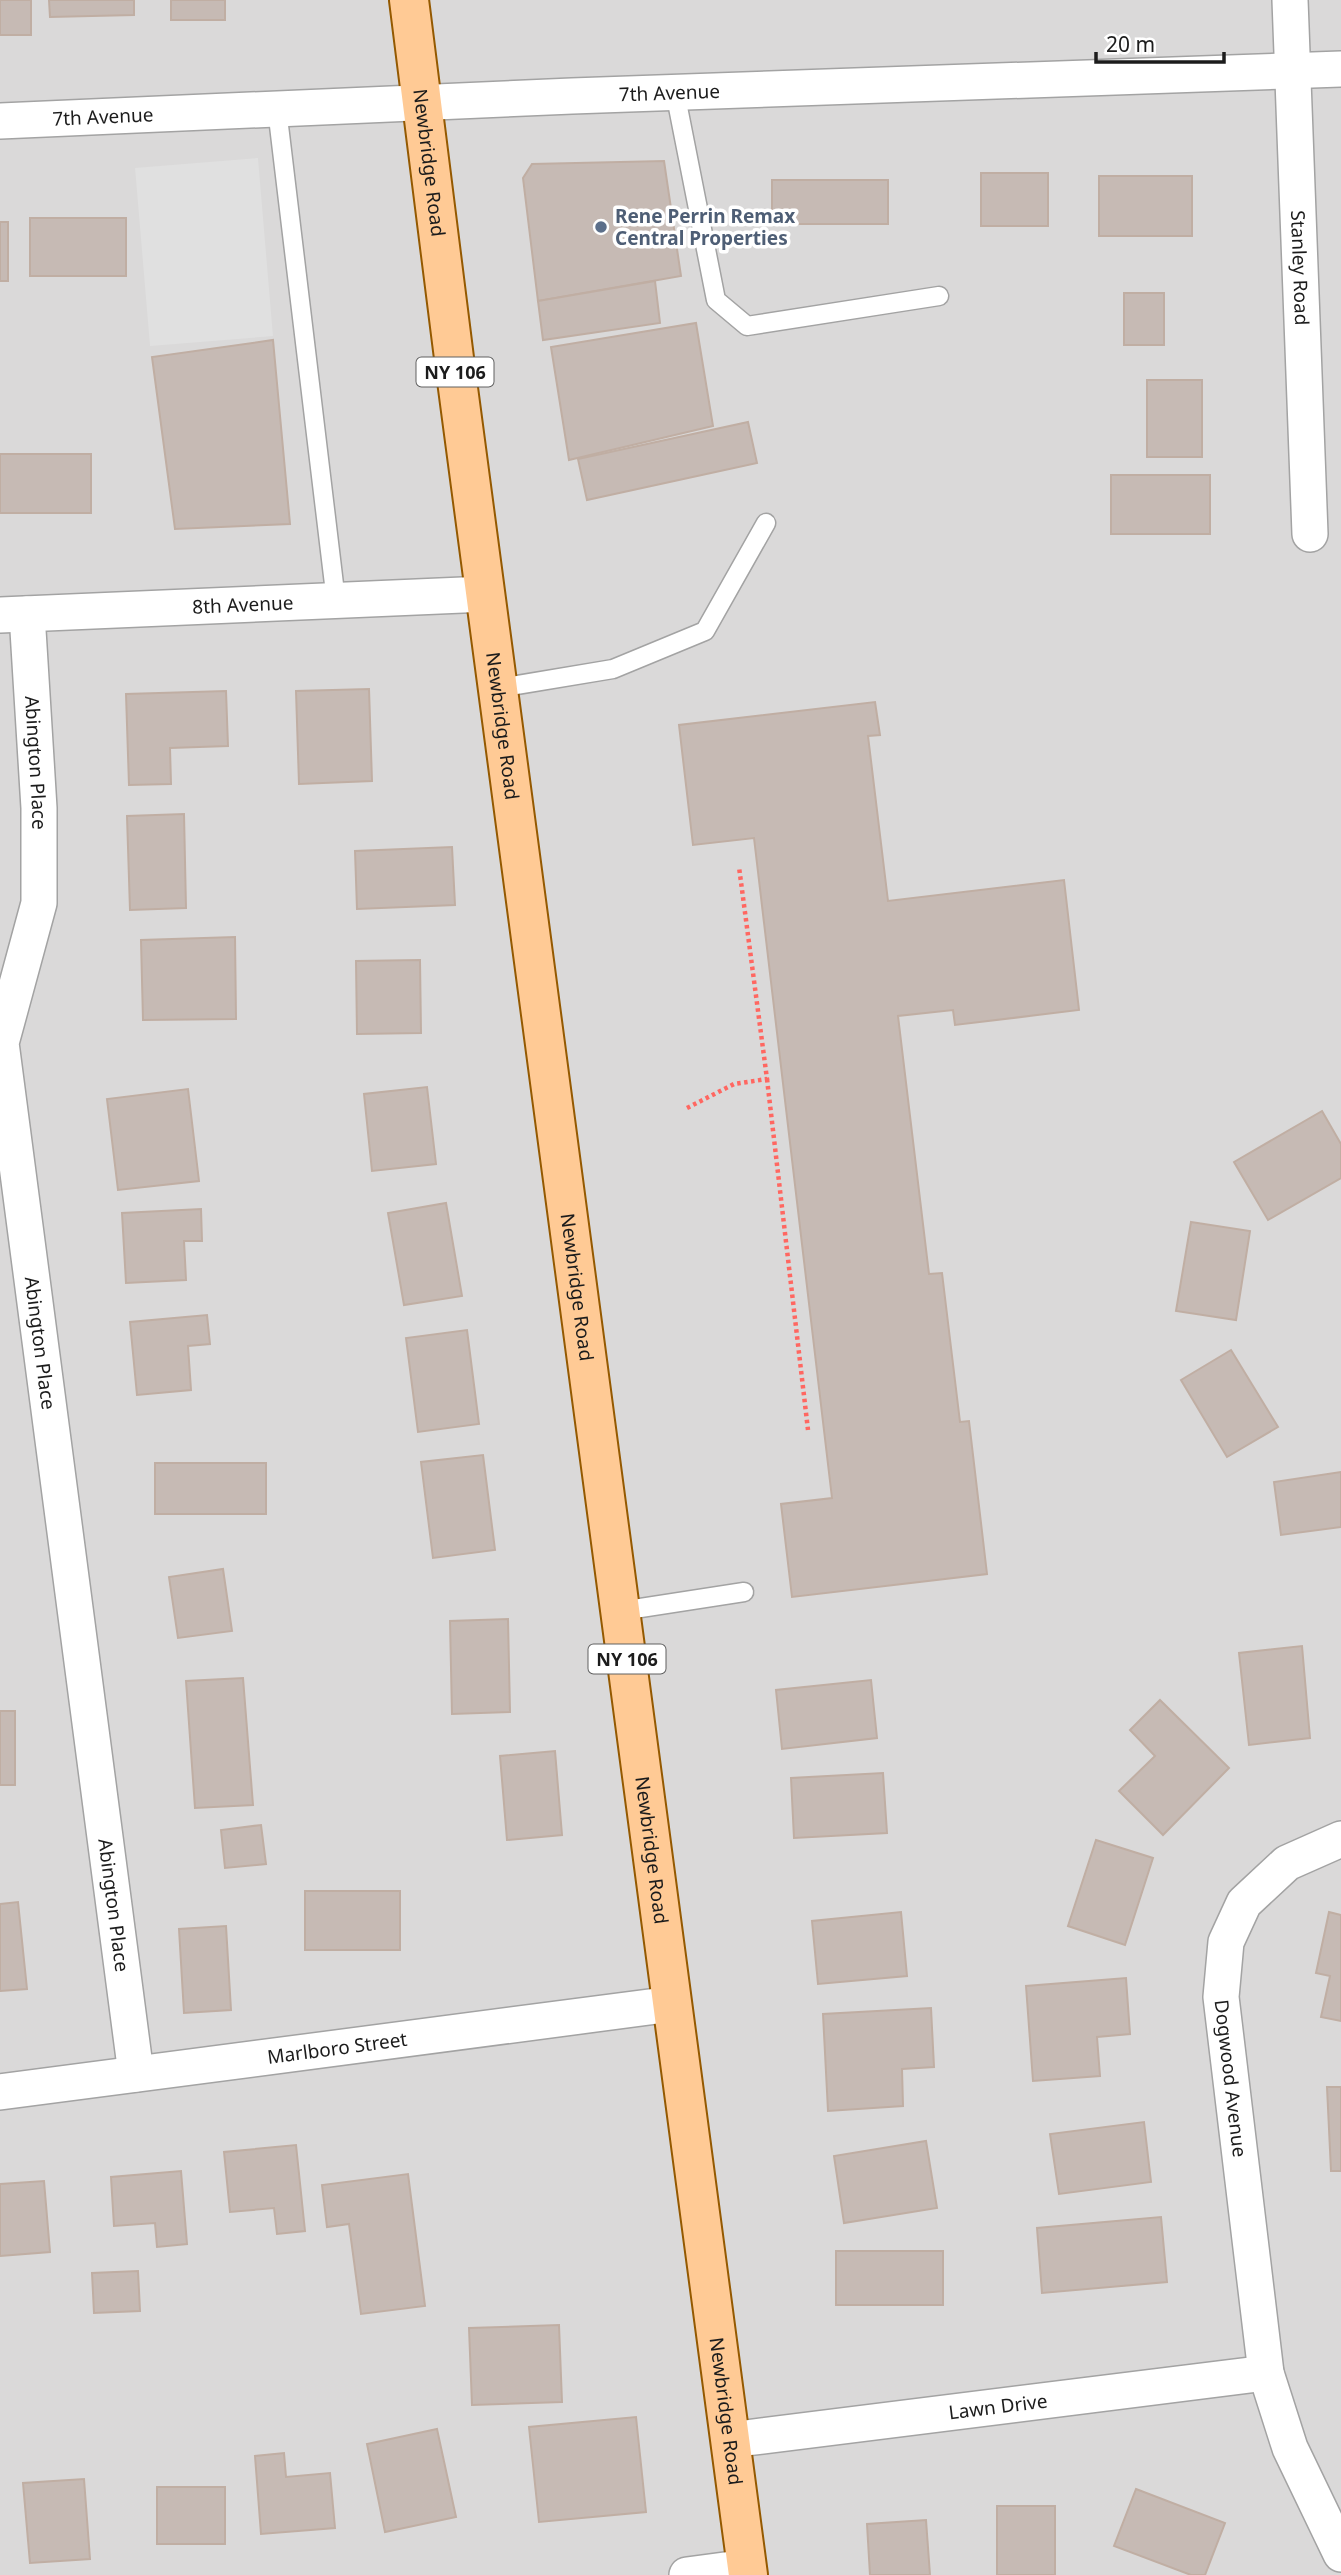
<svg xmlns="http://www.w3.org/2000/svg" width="1341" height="2575" font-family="'Noto Sans',sans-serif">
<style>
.residential{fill:#dad9d9}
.parking{fill:#e0e0e0}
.building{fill:#c6bab4;stroke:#c0aea3;stroke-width:2}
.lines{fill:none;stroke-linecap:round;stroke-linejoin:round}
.service-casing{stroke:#a3a3a3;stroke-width:21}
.minor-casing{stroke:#a3a3a3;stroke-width:38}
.primary-casing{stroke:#945900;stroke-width:42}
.path{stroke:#ff6761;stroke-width:4.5;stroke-dasharray:3.5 3.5;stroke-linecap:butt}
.service{stroke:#fff;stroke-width:18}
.minor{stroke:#fff;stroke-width:35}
.primary{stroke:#ffca95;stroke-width:38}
.service-dot{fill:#5c6f8a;stroke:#fff;stroke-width:2.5}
.labels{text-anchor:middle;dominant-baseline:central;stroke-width:7;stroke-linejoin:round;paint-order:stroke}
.shield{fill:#fff;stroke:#606060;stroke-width:2}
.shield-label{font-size:18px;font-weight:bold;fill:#1c1c1c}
.street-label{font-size:19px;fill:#1c1c1c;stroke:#fff}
.service-label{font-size:19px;font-weight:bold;fill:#4e5e75;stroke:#fff;text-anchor:start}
</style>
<rect width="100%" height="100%" fill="#eee9e1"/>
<rect class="residential" x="0" y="0" width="1341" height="2575"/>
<path class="parking" d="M258,158L273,336L150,346L135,168Z"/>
<g class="building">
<rect x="0" y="0" width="31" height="35"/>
<path d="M49,0H134V15L50,17Z"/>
<rect x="171" y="0" width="54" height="20"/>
<path d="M664,161L681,276L538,301L523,178L532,164Z"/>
<rect x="981" y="173" width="67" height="53"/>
<rect x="1099" y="176" width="93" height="60"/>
<rect x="772" y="180" width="116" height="44"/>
<rect x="30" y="218" width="96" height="58"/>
<rect x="0" y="222" width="8" height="59"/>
<path d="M655,281L660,323L543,340L538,301Z"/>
<rect x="1124" y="293" width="40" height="52"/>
<path d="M696,323L713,426L569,460L551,347Z"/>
<path d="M273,340L290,524L175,529L152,357Z"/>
<rect x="1147" y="380" width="55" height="77"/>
<path d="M748,422L757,463L587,500L578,459Z"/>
<rect x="0" y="454" width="91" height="59"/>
<rect x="1111" y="475" width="99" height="59"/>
<path d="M369,689L372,781L299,784L296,691Z"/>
<path d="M226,691L228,746L170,748L171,784L129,785L126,694Z"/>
<path d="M875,702L880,735L868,736L888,901L1064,880L1079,1010L955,1025L953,1010L898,1016L929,1274L942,1273L960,1422L969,1421L987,1574L792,1597L781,1504L832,1498L754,838L693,845L679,725Z"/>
<path d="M184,814L186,908L130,910L127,816Z"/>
<path d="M452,847L455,905L357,909L355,851Z"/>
<path d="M235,937L236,1019L143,1020L141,940Z"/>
<path d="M420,960L421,1033L357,1034L356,961Z"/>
<path d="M427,1087L436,1164L372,1171L364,1094Z"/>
<path d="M188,1089L199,1181L118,1190L107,1099Z"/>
<path d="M1322,1111L1341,1144V1178L1268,1220L1234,1162Z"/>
<path d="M446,1203L462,1296L404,1305L388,1213Z"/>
<path d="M201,1209L202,1241H184L186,1280L126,1283L122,1213Z"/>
<path d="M1191,1222L1250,1231L1236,1320L1176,1311Z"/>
<path d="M207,1315L210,1344L188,1346L191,1390L137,1395L130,1322Z"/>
<path d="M467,1330L479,1424L418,1432L406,1338Z"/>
<path d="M1231,1350L1278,1427L1227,1457L1181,1380Z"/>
<path d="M483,1455L495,1550L433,1558L421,1462Z"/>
<rect x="155" y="1463" width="111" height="51"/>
<path d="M1341,1472V1527L1281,1535L1274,1482Z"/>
<path d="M223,1569L232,1631L178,1638L169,1577Z"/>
<path d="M508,1619L510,1712L452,1714L450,1621Z"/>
<path d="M1302,1646L1310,1738L1249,1745L1239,1653Z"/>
<path d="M243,1678L253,1805L195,1808L186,1681Z"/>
<path d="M871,1680L877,1738L782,1749L776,1690Z"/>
<path d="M1160,1700L1229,1768L1163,1835L1119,1791L1155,1756L1130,1730Z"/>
<rect x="0" y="1711" width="15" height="74"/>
<path d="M555,1751L562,1835L507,1840L500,1756Z"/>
<path d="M883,1773L887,1833L794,1838L791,1778Z"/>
<path d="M261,1825L266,1864L225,1868L221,1830Z"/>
<path d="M1096,1840L1153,1858L1125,1945L1068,1926Z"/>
<rect x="305" y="1891" width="95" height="59"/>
<path d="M18,1902L27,1989L0,1991V1904Z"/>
<path d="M901,1912L907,1976L818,1984L812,1921Z"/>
<path d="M1329,1912L1341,1915V2021L1321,2017L1330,1976L1316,1973Z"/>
<path d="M226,1926L231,2010L184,2013L179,1929Z"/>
<path d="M1126,1978L1130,2034L1097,2037L1100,2076L1033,2081L1026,1986Z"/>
<path d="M931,2008L934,2067L902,2069L903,2106L828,2111L823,2014Z"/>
<path d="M1327,2087H1341V2171H1331Z"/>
<path d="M1144,2122L1151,2182L1059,2194L1050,2134Z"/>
<path d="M926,2141L937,2208L844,2223L834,2156Z"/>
<path d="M296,2145L305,2231L277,2234L274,2208L230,2212L224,2152Z"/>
<path d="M181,2171L187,2244L157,2247L155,2223L114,2226L111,2177Z"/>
<path d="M408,2174L425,2306L361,2314L349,2224L327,2227L322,2185Z"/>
<path d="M44,2181L50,2252L0,2256V2184Z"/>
<path d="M1161,2217L1167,2282L1042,2293L1037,2228Z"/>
<rect x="836" y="2251" width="107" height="54"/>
<path d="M138,2271L140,2311L94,2313L92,2273Z"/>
<path d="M559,2325L562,2402L472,2405L469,2328Z"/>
<path d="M636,2417L646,2512L539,2522L529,2427Z"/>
<path d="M437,2429L456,2517L385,2532L367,2444Z"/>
<path d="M284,2453L286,2477L330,2473L335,2528L261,2534L255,2456Z"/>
<path d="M84,2479L90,2559L30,2563L23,2483Z"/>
<rect x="157" y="2487" width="68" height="57"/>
<path d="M1136,2489L1225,2523L1205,2575H1191L1114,2546Z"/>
<rect x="997" y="2506" width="58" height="69"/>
<path d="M926,2520L930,2575H870L867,2524Z"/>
</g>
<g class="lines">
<g class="service-casing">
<g id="service">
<path d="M675,92L716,300L747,326L939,296"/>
<path d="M277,109L336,601"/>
<path d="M499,688L613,669L705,631L766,523"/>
<path d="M621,1611L744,1592"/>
</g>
</g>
<g class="minor-casing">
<g id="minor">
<path id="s1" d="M1290,0L1310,534"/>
<path id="s2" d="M0,121L572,96L1341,69"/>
<path id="s3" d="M27,614L39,808V903L1,1043L136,2074"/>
<path id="s4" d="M0,615L486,594"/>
<path id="s5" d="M1341,1839L1287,1863L1244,1903L1226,1942L1221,1997L1266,2373L1290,2448L1341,2554"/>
<path id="s6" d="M0,2092L672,2004"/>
<path id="s7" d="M730,2440L1266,2373"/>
<path d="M687,2575L747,2567"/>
</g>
</g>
<g class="primary-casing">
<g id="primary">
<path id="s8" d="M409,0L454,358L748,2575"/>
</g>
</g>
<g class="path">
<path d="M767,1079L808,1430"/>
<path d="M687,1108L734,1084L767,1079L739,867"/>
</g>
<use href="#service" class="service"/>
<use href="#minor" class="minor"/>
<use href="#primary" class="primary"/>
</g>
<circle class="service-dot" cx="601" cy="227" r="7"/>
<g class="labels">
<g class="shield">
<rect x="416.5" y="357.5" width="77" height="29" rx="5"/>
<rect x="588.5" y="1644.5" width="77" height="29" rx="5"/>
</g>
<g class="shield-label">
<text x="455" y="372">NY 106</text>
<text x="627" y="1659">NY 106</text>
</g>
<g class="street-label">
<text stroke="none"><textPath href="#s2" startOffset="670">7th Avenue</textPath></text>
<text stroke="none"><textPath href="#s2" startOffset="103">7th Avenue</textPath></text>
<text stroke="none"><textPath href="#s8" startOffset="164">Newbridge Road</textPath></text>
<text stroke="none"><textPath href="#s1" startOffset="268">Stanley Road</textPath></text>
<text stroke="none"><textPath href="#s4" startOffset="243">8th Avenue</textPath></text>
<text stroke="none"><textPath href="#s8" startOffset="732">Newbridge Road</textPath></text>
<text stroke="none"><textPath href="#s3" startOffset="149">Abington Place</textPath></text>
<text stroke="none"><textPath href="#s8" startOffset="1298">Newbridge Road</textPath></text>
<text stroke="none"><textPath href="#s3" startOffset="737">Abington Place</textPath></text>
<text stroke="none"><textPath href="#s8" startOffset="1866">Newbridge Road</textPath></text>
<text stroke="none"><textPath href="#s3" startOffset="1304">Abington Place</textPath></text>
<text stroke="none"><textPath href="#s6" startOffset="340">Marlboro Street</textPath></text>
<text stroke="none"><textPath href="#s5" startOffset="298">Dogwood Avenue</textPath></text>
<text stroke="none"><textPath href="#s7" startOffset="270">Lawn Drive</textPath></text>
<text stroke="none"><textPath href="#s8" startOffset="2432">Newbridge Road</textPath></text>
</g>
<g class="service-label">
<text x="615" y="216">Rene Perrin Remax<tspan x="615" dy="22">Central Properties</tspan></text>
</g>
</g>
<path d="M1096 52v10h128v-10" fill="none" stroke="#1c1c1c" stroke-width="3.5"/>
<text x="1106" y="52" font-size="21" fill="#1c1c1c" stroke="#ffffff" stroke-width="5" paint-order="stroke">20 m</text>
</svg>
